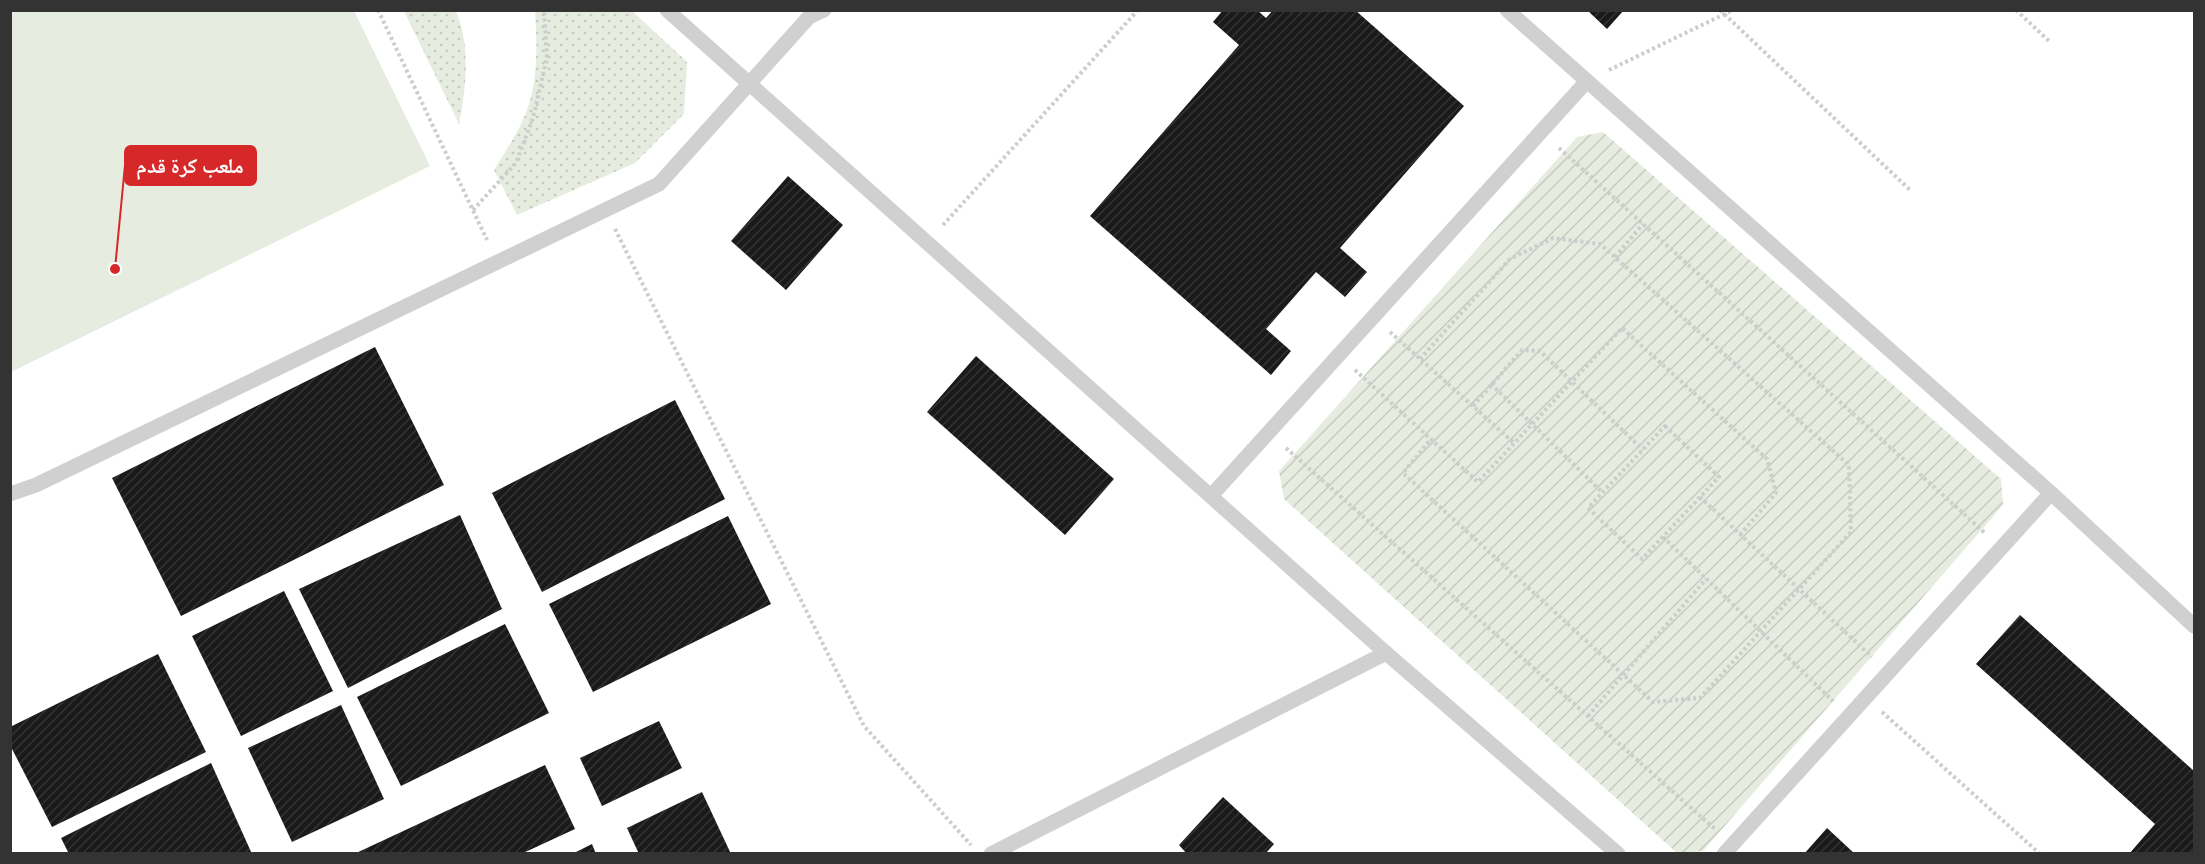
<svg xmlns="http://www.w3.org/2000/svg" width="2205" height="864" font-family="Cabin,'Noto Naskh Arabic',sans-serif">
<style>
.grass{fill:url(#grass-dots)}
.garden{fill:url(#garden-furrows)}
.pitch{fill:#e6ecdf}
.building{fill:url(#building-hatch)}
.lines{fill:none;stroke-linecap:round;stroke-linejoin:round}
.path{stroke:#cdcdcd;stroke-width:4;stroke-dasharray:3 3;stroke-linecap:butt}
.lane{stroke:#d0d0d0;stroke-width:15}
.leader{fill:none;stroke:#d62828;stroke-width:2}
.callout-dot{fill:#d62828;stroke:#fff;stroke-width:2}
.callout{fill:#d62828;stroke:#d62828;stroke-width:2}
.callout-label{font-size:21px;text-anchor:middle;font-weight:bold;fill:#fff}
</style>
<defs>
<pattern id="grass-dots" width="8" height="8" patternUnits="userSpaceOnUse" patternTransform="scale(1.5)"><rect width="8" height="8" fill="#e6ecdf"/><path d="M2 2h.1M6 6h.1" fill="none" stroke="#c6cbc0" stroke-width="1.8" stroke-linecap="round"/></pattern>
<pattern id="garden-furrows" width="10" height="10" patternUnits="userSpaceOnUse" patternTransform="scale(1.5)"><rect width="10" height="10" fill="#e6ecdf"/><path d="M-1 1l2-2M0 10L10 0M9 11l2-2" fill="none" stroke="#c6cbc0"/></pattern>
<pattern id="building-hatch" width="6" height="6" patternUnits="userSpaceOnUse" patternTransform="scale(1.5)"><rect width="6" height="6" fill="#1a1a1a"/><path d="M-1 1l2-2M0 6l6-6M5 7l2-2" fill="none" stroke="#333"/></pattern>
</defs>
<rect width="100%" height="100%" fill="#fff"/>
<g class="grass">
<path d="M404,11H456C471,47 466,87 459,124Z"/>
<path d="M535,11H632L687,62L684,114L635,163L517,215L494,170C507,149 522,127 529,104C538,77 537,38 535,11Z"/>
</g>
<path class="garden" d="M1603,132L2001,479L2003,505L1703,851L1677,853L1284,499L1279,471L1577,137Z"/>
<path class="pitch" d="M17,10L354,11L430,166L11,372L10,14Z"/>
<g class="building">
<path d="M1223,10H1257L1266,18L1273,10H1355L1464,106L1340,248L1367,272L1345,297L1316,272L1266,329L1291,351L1271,375L1090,216L1239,45L1213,22Z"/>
<path d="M1587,10H1624L1607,29Z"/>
<path d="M788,176L843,225L786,290L731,241Z"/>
<path d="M375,347L444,485L181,616L112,478Z"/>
<path d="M976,356L1114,479L1065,535L927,412Z"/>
<path d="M675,400L725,499L542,592L492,493Z"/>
<path d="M460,515L502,609L348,688L299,589Z"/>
<path d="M728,516L771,604L593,692L549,604Z"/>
<path d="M284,591L333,691L241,736L192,636Z"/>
<path d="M2020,615L2194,771V854H2129L2155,824L1976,664Z"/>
<path d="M505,624L549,713L401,786L357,697Z"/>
<path d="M158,654L206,752L52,827L10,745V727Z"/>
<path d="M341,705L384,799L292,842L248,748Z"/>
<path d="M659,721L682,768L602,806L580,758Z"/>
<path d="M211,763L252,854H69L61,838Z"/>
<path d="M545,765L575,829L521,854H354Z"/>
<path d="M702,792L731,854H639L627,828Z"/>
<path d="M1223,797L1274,844L1265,854H1187L1179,845Z"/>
<path d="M1827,828L1855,854H1804Z"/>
<path d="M592,844L596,854H572Z"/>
</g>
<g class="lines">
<g class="path">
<path d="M378,10L487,240"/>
<path d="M1720,10L1910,190"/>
<path d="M2016,10L2050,42"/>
<path d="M1609,70L1733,10"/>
<path d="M1559,148L1985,533"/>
<path d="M473,210L516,163L533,118L547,58L544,10"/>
<path d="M943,225L1138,10"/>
<path d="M615,229L864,726L971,845"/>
<path d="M1615,257L1643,224"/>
<path d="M1390,332L1514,443"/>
<path d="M1420,359L1510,259L1553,238L1600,244L1849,465L1851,532L1700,698L1653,702L1403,473L1431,439"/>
<path d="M1355,370L1478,482L1622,328L1767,459L1776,493L1740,535"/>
<path d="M1491,384L1602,492"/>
<path d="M1473,406L1522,350L1540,351L1643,450"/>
<path d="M1665,426L1719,477L1642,559L1588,508Z"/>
<path d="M1286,448L1716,830"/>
<path d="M1700,497L1872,657"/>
<path d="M1663,537L1833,701"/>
<path d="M1882,712L2040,854"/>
<path d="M1588,716L1706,579"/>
</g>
<g class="lane">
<path d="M667,10L1386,653L1618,854"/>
<path d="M1507,10L2051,493L2194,626"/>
<path d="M10,494L36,485L659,184L809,17L824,10"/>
<path d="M1211,496L1587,81"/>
<path d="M991,854L1386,653"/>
<path d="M1724,854L2051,493"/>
</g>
</g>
<path class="leader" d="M115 269L125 165"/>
<circle class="callout-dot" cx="115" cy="269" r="6"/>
<rect class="callout" x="125" y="146" width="131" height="39" rx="6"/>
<g class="callout-label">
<text x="190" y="173">ملعب كرة قدم</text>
</g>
<rect width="2205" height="864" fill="none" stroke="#333333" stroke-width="24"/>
</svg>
